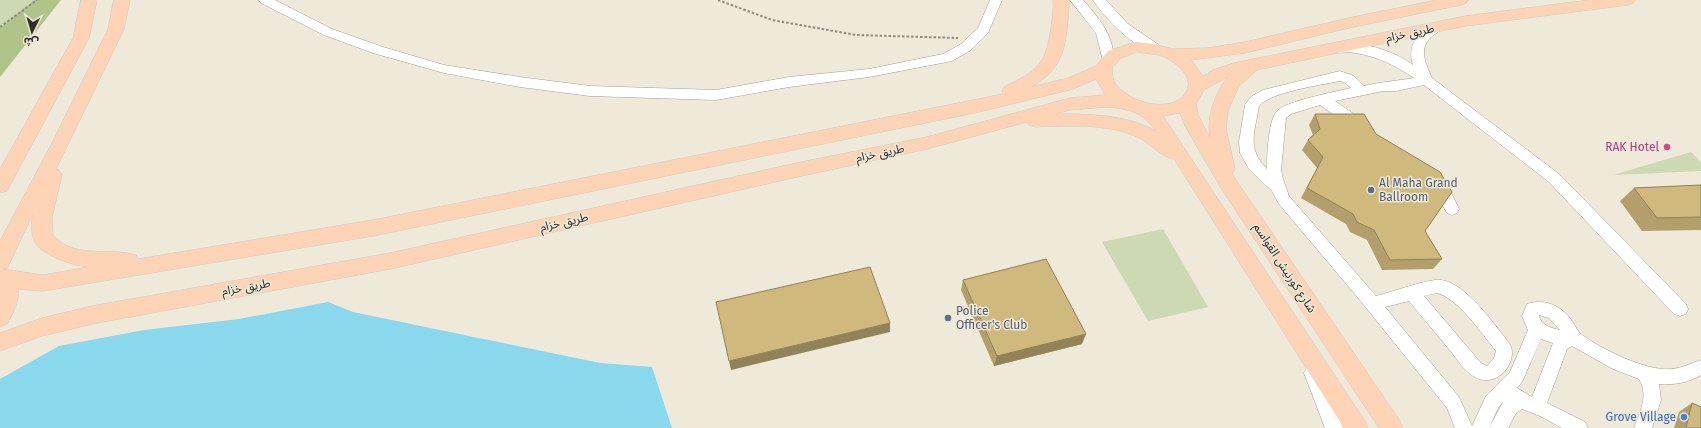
<svg xmlns="http://www.w3.org/2000/svg" width="1701" height="428" font-family="'Fira Sans','Noto Sans Arabic',sans-serif">
<style>
.green{fill:#ccd9b2}
.forest{fill:#b1c488}
.water{fill:#89d8ee}
.lines{fill:none;stroke-linecap:round;stroke-linejoin:round}
.minor-casing{stroke:#a49f90;stroke-width:1}
.major-casing{stroke:#cdcdcb;stroke-width:1}
.path{stroke:#8c897e;stroke-width:2;stroke-dasharray:2.5 2;stroke-linecap:butt}
.minor{fill:#fff;fill-rule:evenodd}
.major{fill:#fcd3b4;fill-rule:evenodd}
.wall{fill:#b29f6b}
.shaded-wall{fill:#918257}
.building{fill:#cfb97c;stroke:#918257}
.hotel-dot{fill:#d1479c;stroke:#eee9d9;stroke-width:1.5}
.service-dot{fill:#5c6f8a;stroke:#eee9d9;stroke-width:1.5}
.shop-dot{fill:#3f7fe0;stroke:#eee9d9;stroke-width:1.5}
.labels{text-anchor:middle;dominant-baseline:central;stroke-width:3;stroke-linejoin:round;paint-order:stroke}
.street-label{font-size:12px;fill:#302e28;stroke:#eee9d9}
.hotel-label{font-size:12px;fill:#b23c85;stroke:#eee9d9;text-anchor:end}
.service-label{font-size:12px;fill:#4e5e75;stroke:#eee9d9;text-anchor:start}
.shop-label{font-size:12px;fill:#366cbe;stroke:#eee9d9;text-anchor:end}
</style>
<rect width="100%" height="100%" fill="#eee9d9"/>
<g class="green">
<path d="M0,0H34L0,28Z"/>
<path d="M1691,152L1701,162V171L1613,175Z"/>
<path d="M1163,229L1208,307L1148,321L1102,242Z"/>
</g>
<path class="forest" d="M34,0H61L0,77V28Z"/>
<path class="water" d="M328,302L353,312L600,363L652,367L672,428H0V379L59,346L144,330L239,319Z"/>
<g class="lines">
<g class="minor-casing">
<g id="minor">
<path d="M259,0H275L332,29L383,47L444,65L520,77L590,86L716,90L789,77L869,69L943,54L961,44L978,28L990,0H1002L988,33L971,50L952,61L869,77L789,87L716,100L590,96L520,87L444,73L373,53L324,35L261,3Z"/>
<path d="M1070,0H1083C1099,18 1112,33 1114,58L1113,61L1108,62L1103,61L1096,33Z"/>
<path d="M1093,0H1106L1128,24L1159,45L1160,48L1159,51C1140,56 1102,15 1093,0Z"/>
<path d="M1436,23L1440,24L1442,27C1439,32 1435,34 1431,37C1418,49 1426,64 1432,78L1559,174L1686,304L1688,309L1686,314L1680,316L1674,314L1549,182L1424,85L1396,91H1383L1335,101L1365,122L1367,126L1365,130L1360,131L1355,130L1320,105L1291,114L1286,118L1281,170L1283,179L1289,196L1376,296C1395,291 1416,283 1435,280C1462,276 1495,326 1510,344C1519,362 1496,391 1473,376C1465,371 1458,361 1452,353C1438,336 1423,318 1409,301L1385,307L1459,397L1472,426L1486,396L1510,372L1528,330L1522,316L1527,304C1545,298 1562,306 1572,321C1575,325 1577,331 1581,334C1601,349 1647,372 1672,369C1683,368 1691,363 1701,360V375C1687,383 1675,385 1659,384L1661,400L1652,428H1634C1640,412 1649,395 1639,379L1613,369L1572,346L1567,349L1547,403L1585,422L1588,428H1562L1540,416L1522,409L1516,413L1508,428H1489L1503,402L1498,408L1489,428H1455L1447,408L1359,299L1279,204L1272,191L1249,169L1240,153L1239,142L1245,105L1247,102L1252,96L1263,90L1340,71L1354,76L1364,86C1380,82 1397,81 1414,78C1395,65 1378,57 1356,53C1348,51 1341,54 1333,52L1332,49L1333,46C1359,39 1392,50 1413,65C1407,47 1417,28 1436,23ZM1340,81L1344,82L1351,88C1335,92 1286,101 1277,111C1268,121 1267,156 1267,169C1246,148 1255,132 1259,106C1270,92 1321,85 1340,81ZM1437,293C1458,298 1482,334 1496,351L1494,358L1487,366L1481,363L1424,296ZM1539,315L1549,318L1560,330C1551,328 1540,325 1539,315ZM1541,339L1553,343L1532,397L1517,388L1522,382Z"/>
<path d="M1435,177C1447,181 1454,198 1459,209L1457,213L1452,215L1447,213L1437,195L1428,183L1430,179Z"/>
<path d="M1313,365L1319,368L1343,428H1325L1304,373L1307,368Z"/>
</g>
</g>
<g class="major-casing">
<g id="major">
<path d="M81,0H97L89,38L7,191L0,193V169L73,38Z"/>
<path d="M114,0H130L124,29L56,169L59,170L62,175L52,217L53,236C57,238 61,243 65,245C87,256 113,248 136,255L138,259L373,220L1003,94L1002,91L1004,87C1036,71 1046,66 1051,28C1052,19 1054,9 1053,0H1069C1069,10 1068,19 1067,29C1064,57 1056,73 1031,87L1068,78L1096,66L1108,51L1136,42L1154,44L1173,49L1208,48L1245,42L1353,17L1437,0H1469L1466,3L1461,5L1353,27L1245,53L1191,60L1203,76L1213,70L1234,63L1465,16L1590,0H1636L1633,3L1628,5L1465,26L1257,70L1239,86L1228,111L1226,129L1235,169L1232,174L1400,421L1403,428H1379L1221,188L1185,126L1180,113L1163,116L1365,421L1368,428H1344L1174,159C1162,158 1148,141 1135,136C1104,123 1068,126 1035,127L1029,125L1027,122L927,149L806,175L390,269L92,324L42,336L0,351V333L42,318L92,306L390,253L806,161L927,137L1070,98L1105,95L1096,79L1073,89L979,112L373,236L43,291L18,289C20,301 13,313 7,324L0,327V241L52,143L108,29ZM1137,52C1144,53 1152,54 1159,55C1172,59 1196,76 1186,92C1176,111 1142,105 1128,95C1116,86 1112,83 1112,68L1120,59ZM1228,77C1215,93 1206,117 1210,138L1198,115L1196,104L1204,90ZM1106,107C1130,109 1141,111 1156,131C1125,114 1089,114 1055,114L1070,110ZM33,214C31,221 31,238 36,244C45,256 74,266 89,267L43,275L2,269L7,268Z"/>
</g>
</g>
<g class="path">
<path d="M718,0L772,20L856,35L958,38"/>
<path d="M0,27L37,0"/>
</g>
<use href="#minor" class="minor"/>
<use href="#major" class="major"/>
</g>
<g class="wall">
<path d="M1315,114L1425,231L1442,259L1433,269L1382,270L1367,240L1350,232L1346,224L1301,198L1317,168L1302,150L1308,140L1313,135L1309,125Z"/>
<path d="M1701,185V230L1642,231L1620,201L1634,188Z"/>
<path d="M963,280L1082,344L994,366L961,290Z"/>
<path d="M1692,403L1701,428H1674L1679,412Z"/>
</g>
<g class="shaded-wall">
<path d="M890,323V332L731,370L729,361Z"/>
<path d="M1086,334L1082,344L994,366L997,356Z"/>
</g>
<g class="building">
<path d="M1315,114H1364L1376,134L1440,172L1452,192L1425,231L1442,259L1390,260L1374,230L1357,222L1353,214L1307,188L1323,157L1308,140L1320,129Z"/>
<path d="M1701,185V217L1657,218L1634,188Z"/>
<path d="M1046,259L1086,334L997,356L963,280Z"/>
<path d="M870,267L890,323L729,361L716,302Z"/>
<path d="M1692,403L1701,407V428H1686Z"/>
</g>
<circle class="hotel-dot" cx="1667" cy="147" r="4"/>
<g class="service-dot">
<circle cx="1371" cy="190" r="4"/>
<circle cx="948" cy="318" r="4"/>
</g>
<circle class="shop-dot" cx="1684" cy="417" r="4"/>
<g class="labels">
<g class="street-label">
<text transform="translate(1410 33) rotate(-12)">طريق خزام</text>
<text transform="translate(880 153) rotate(-12)">طريق خزام</text>
<text transform="translate(564 222) rotate(-13)">طريق خزام</text>
<text transform="translate(1285 268) rotate(57)">شارع كورنيش القواسم</text>
<text transform="translate(246 287) rotate(-10)">طريق خزام</text>
</g>
<g class="hotel-label">
<text x="1659" y="147">RAK Hotel</text>
</g>
<g class="service-label">
<text x="1379" y="183">Al Maha Grand<tspan x="1379" dy="14">Ballroom</tspan></text>
<text x="956" y="311">Police<tspan x="956" dy="14">Officer's Club</tspan></text>
</g>
<g class="shop-label">
<text x="1676" y="417">Grove Village</text>
</g>
</g>
<g transform="translate(32 32) rotate(185)" stroke="#eee9d9" stroke-width="3" paint-order="stroke">
<path d="M0-3L7 15L0 10L-7 15Z" fill="#302e28"/>
<text y="-6" font-size="11" font-weight="bold" text-anchor="middle" fill="#302e28">ش</text>
</g>
</svg>
